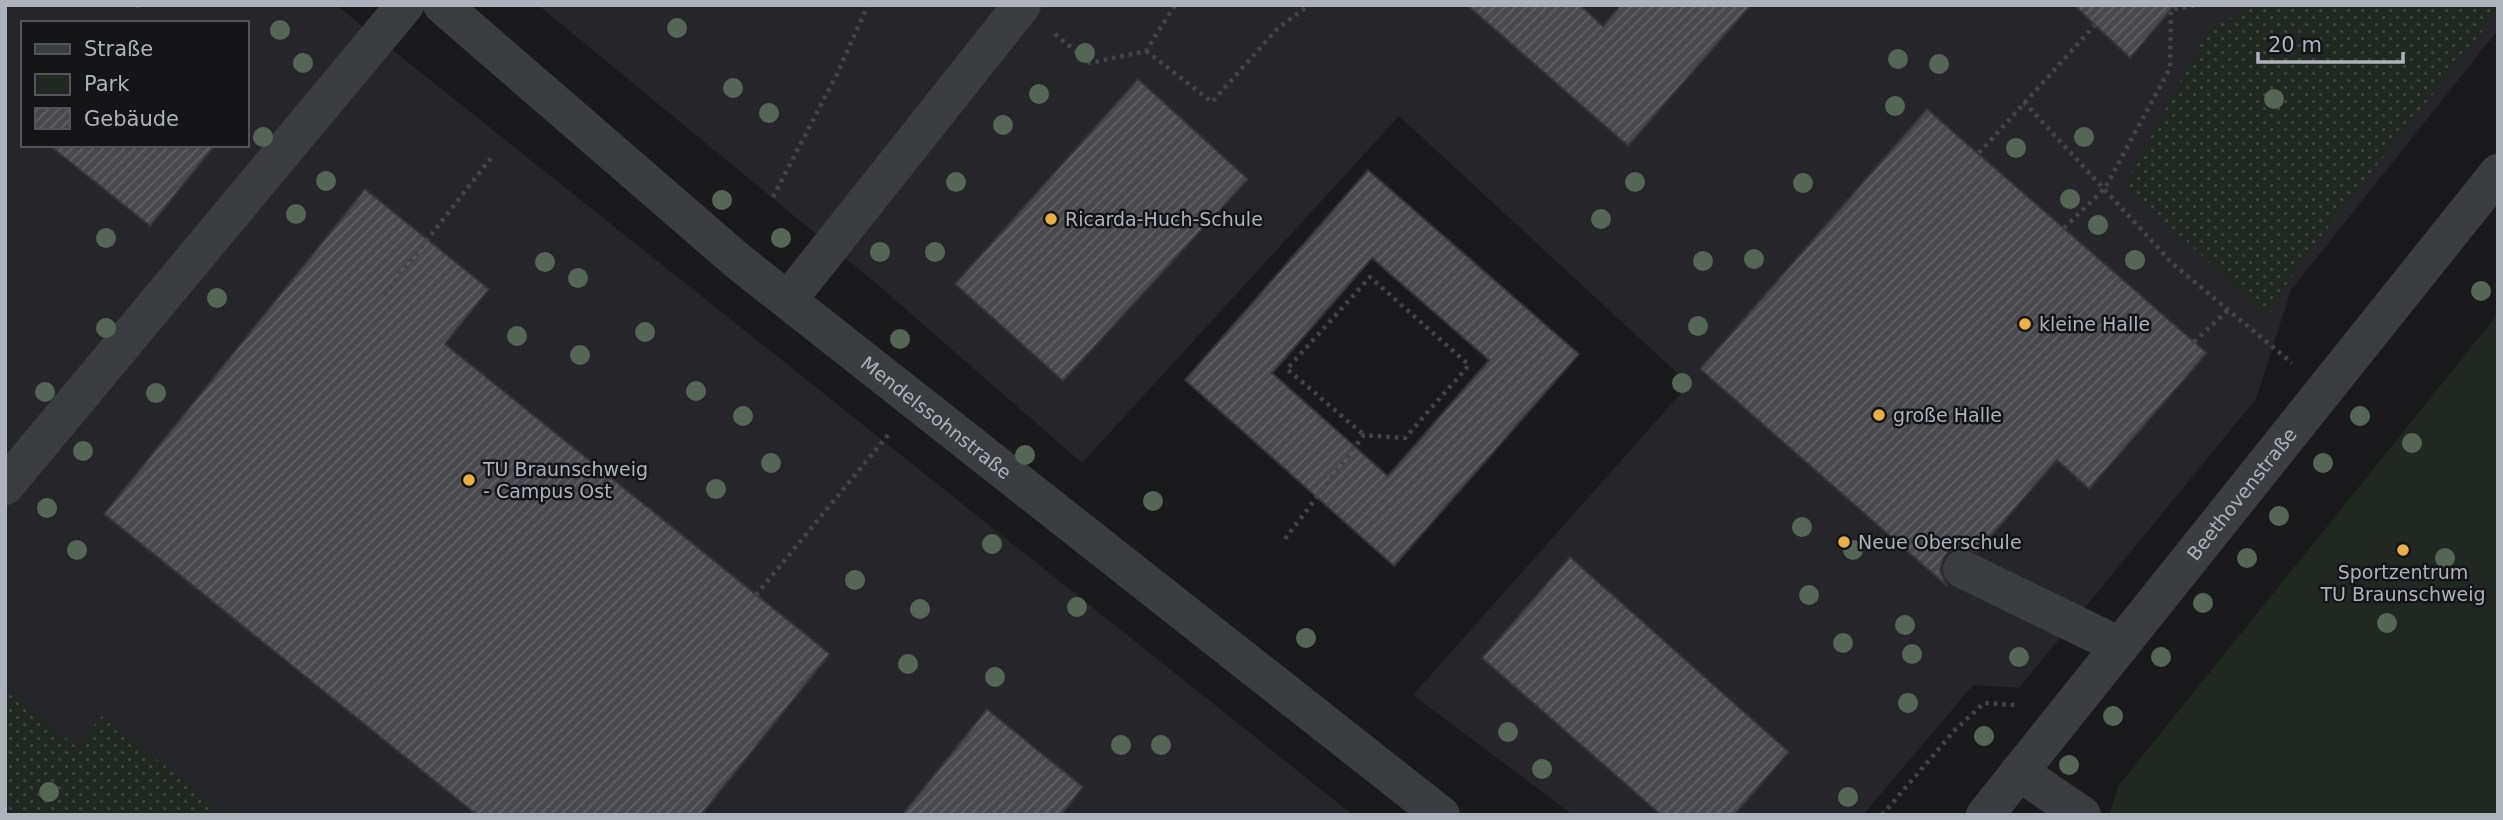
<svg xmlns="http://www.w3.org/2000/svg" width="2503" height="820" font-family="'DejaVu Sans',sans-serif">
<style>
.built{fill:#26262a;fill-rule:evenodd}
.grass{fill:url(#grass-dots)}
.park{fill:#202821}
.building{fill:url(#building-hatch);stroke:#353539;stroke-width:2;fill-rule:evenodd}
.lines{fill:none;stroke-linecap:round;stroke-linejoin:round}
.path{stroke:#424448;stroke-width:4.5;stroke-dasharray:3.5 5;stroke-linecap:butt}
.minor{stroke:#3c3d41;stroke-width:38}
.tree{fill:#556657}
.poi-dot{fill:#eab045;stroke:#151518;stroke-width:2.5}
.labels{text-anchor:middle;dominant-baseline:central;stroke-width:5;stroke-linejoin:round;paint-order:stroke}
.poi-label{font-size:19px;fill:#aeb2bb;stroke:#151518;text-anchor:start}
.street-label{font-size:19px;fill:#aeb2bb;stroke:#151518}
</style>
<defs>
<pattern id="grass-dots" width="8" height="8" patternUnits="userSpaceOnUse" patternTransform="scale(1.75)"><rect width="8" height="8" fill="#202821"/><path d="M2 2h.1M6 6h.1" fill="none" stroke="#3e453f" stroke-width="1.8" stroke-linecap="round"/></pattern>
<pattern id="building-hatch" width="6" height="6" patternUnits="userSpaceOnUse" patternTransform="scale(1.75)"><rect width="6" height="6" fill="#48484d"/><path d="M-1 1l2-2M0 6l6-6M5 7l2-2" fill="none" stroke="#606065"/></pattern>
</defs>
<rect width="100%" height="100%" fill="#1a1a1d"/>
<g class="built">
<path d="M5,5H336L1353,815H5ZM23,23H247V145H23Z"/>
<path d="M538,5H2498V30L2291,290L2256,399L2019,688L1973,685L1863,815H1573L1413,695L1689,384L1399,116L1082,463L878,285Z"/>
</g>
<g class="grass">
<path d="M2257,5H2498V11L2300,263L2268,316L2125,185L2209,28Z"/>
<path d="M5,689L77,747L102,716L227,815H5Z"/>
</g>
<path class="park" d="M2498,314V815H2109L2119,785Z"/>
<g class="building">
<path d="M1467,5H1580L1603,26L1621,5H1751L1628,146Z"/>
<path d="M2074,5H2175L2130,58Z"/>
<path d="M1138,79L1248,179L1063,381L955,284Z"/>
<path d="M1927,109L2207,353L2089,489L2057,460L1977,552L1961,547L1949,551L1943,559L1940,570L1947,586L1700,369Z"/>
<path d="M49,145H215L150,226Z"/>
<path d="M1368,170L1579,354L1394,566L1185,380ZM1372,258L1489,360L1388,476L1272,373Z"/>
<path d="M365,189L489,289L445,344L830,654L701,815H477L104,514Z"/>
<path d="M1570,557L1789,752L1734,815H1661L1482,658Z"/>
<path d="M987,709L1083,787L1061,815H902Z"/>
</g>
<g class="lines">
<g class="path">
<path d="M136,7L138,5"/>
<path d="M1055,34L1090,63L1146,51L1175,5"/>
<path d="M1146,51L1212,102L1277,29L1309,5"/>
<path d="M2024,102L2173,264L2292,363"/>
<path d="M1979,153L2095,25"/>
<path d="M773,197L838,72L868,5"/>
<path d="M2064,228L2105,188L2170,68L2171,10L2197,5"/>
<path d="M384,295L491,158"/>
<path d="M2194,342L2228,310"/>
<path d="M1285,539L1364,435L1405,438L1469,365L1370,277L1287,369L1364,435"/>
<path d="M756,595L888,435"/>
<path d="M1882,815L1955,730L1984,703L2015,705"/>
</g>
<g class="minor">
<path id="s1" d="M442,5L739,262L1441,815"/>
<path d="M788,300L1022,5"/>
<path d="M5,486L405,5"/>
<path d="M1962,569L2120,646"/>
<path d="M2019,772L2082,815"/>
<path id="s2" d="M1985,815L2498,173"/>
</g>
</g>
<g class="tree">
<circle cx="677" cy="28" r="10"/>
<circle cx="280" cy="30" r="10"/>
<circle cx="1085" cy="53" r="10"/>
<circle cx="1898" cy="59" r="10"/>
<circle cx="303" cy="63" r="10"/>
<circle cx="1939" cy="64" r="10"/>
<circle cx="733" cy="88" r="10"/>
<circle cx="1039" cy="94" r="10"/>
<circle cx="2274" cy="99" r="10"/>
<circle cx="1895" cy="106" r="10"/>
<circle cx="769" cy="113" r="10"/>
<circle cx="1003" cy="125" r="10"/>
<circle cx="263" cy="137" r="10"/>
<circle cx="2084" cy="137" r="10"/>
<circle cx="2016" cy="148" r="10"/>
<circle cx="326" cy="181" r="10"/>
<circle cx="956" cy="182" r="10"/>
<circle cx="1635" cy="182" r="10"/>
<circle cx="1803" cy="183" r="10"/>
<circle cx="2070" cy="199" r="10"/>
<circle cx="722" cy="200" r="10"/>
<circle cx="296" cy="214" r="10"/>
<circle cx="1601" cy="219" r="10"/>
<circle cx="2098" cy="225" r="10"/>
<circle cx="106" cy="238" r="10"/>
<circle cx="781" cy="238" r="10"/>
<circle cx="880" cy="252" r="10"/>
<circle cx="935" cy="252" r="10"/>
<circle cx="1754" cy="259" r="10"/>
<circle cx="2135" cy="260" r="10"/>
<circle cx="1703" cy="261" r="10"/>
<circle cx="545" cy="262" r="10"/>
<circle cx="578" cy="278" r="10"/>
<circle cx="2481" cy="291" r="10"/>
<circle cx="217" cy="298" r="10"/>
<circle cx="1698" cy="326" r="10"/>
<circle cx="106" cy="328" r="10"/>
<circle cx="645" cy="332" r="10"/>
<circle cx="517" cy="336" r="10"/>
<circle cx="900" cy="339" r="10"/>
<circle cx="580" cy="355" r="10"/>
<circle cx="1682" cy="383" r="10"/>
<circle cx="696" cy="391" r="10"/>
<circle cx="45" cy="392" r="10"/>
<circle cx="156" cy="393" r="10"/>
<circle cx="743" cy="416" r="10"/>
<circle cx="2360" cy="416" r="10"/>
<circle cx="2412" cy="443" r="10"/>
<circle cx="83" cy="451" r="10"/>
<circle cx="1025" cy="455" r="10"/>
<circle cx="771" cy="463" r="10"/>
<circle cx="2323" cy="463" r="10"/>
<circle cx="716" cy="489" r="10"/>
<circle cx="1153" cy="501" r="10"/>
<circle cx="47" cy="508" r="10"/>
<circle cx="2279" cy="516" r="10"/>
<circle cx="1802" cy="527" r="10"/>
<circle cx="992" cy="544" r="10"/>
<circle cx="77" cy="550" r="10"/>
<circle cx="1853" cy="550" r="10"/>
<circle cx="2247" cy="558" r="10"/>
<circle cx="2445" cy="558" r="10"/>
<circle cx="855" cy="580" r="10"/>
<circle cx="1809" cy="595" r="10"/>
<circle cx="2203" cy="603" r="10"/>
<circle cx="1077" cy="607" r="10"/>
<circle cx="920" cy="609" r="10"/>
<circle cx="2387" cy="623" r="10"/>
<circle cx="1905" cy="625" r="10"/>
<circle cx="1306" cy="638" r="10"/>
<circle cx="1843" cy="643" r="10"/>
<circle cx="1912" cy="654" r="10"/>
<circle cx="2019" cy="657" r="10"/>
<circle cx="2161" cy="657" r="10"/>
<circle cx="908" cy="664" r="10"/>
<circle cx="995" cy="677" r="10"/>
<circle cx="1908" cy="703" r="10"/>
<circle cx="2113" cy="716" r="10"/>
<circle cx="1508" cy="732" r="10"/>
<circle cx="1984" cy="736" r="10"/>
<circle cx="1121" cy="745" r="10"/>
<circle cx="1161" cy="745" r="10"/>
<circle cx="2069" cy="765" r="10"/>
<circle cx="1542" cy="769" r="10"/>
<circle cx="49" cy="792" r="10"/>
<circle cx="1848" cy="797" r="10"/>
</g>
<g class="poi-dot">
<circle cx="1051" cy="219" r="7"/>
<circle cx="2025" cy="324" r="7"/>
<circle cx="1879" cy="415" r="7"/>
<circle cx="469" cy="480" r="7"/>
<circle cx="1844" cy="542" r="7"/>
<circle cx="2403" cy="550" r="7"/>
</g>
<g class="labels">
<g class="poi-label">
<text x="1065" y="219">Ricarda-Huch-Schule</text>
<text x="2039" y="324">kleine Halle</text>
<text x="1893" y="415">große Halle</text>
<text x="483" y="469">TU Braunschweig<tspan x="483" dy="22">- Campus Ost</tspan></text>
<text x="1858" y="542">Neue Oberschule</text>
<text x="2403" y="572" text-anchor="middle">Sportzentrum<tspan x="2403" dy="22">TU Braunschweig</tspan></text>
</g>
<g class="street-label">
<text stroke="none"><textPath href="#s1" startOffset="644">Mendelssohnstraße</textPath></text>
<text stroke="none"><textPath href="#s2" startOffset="411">Beethovenstraße</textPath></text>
</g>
</g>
<rect width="2503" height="820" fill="none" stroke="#aeb2bb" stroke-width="14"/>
<rect x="21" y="21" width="228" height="126" fill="#151518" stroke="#525459" stroke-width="2"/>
<rect x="35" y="44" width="35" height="10" fill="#3c3d41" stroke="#525459" stroke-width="2"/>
<text x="84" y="56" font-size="21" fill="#aeb2bb">Straße</text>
<rect x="35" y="74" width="35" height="21" fill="#202821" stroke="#525459" stroke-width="2"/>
<text x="84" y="91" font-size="21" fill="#aeb2bb">Park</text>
<rect x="35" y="108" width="35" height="21" fill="url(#building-hatch)" stroke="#525459" stroke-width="2"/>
<text x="84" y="126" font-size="21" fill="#aeb2bb">Gebäude</text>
<path d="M2258 52v10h145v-10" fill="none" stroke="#aeb2bb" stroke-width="3.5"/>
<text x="2268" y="52" font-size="21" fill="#aeb2bb" stroke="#151518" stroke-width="5" paint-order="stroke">20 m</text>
</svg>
